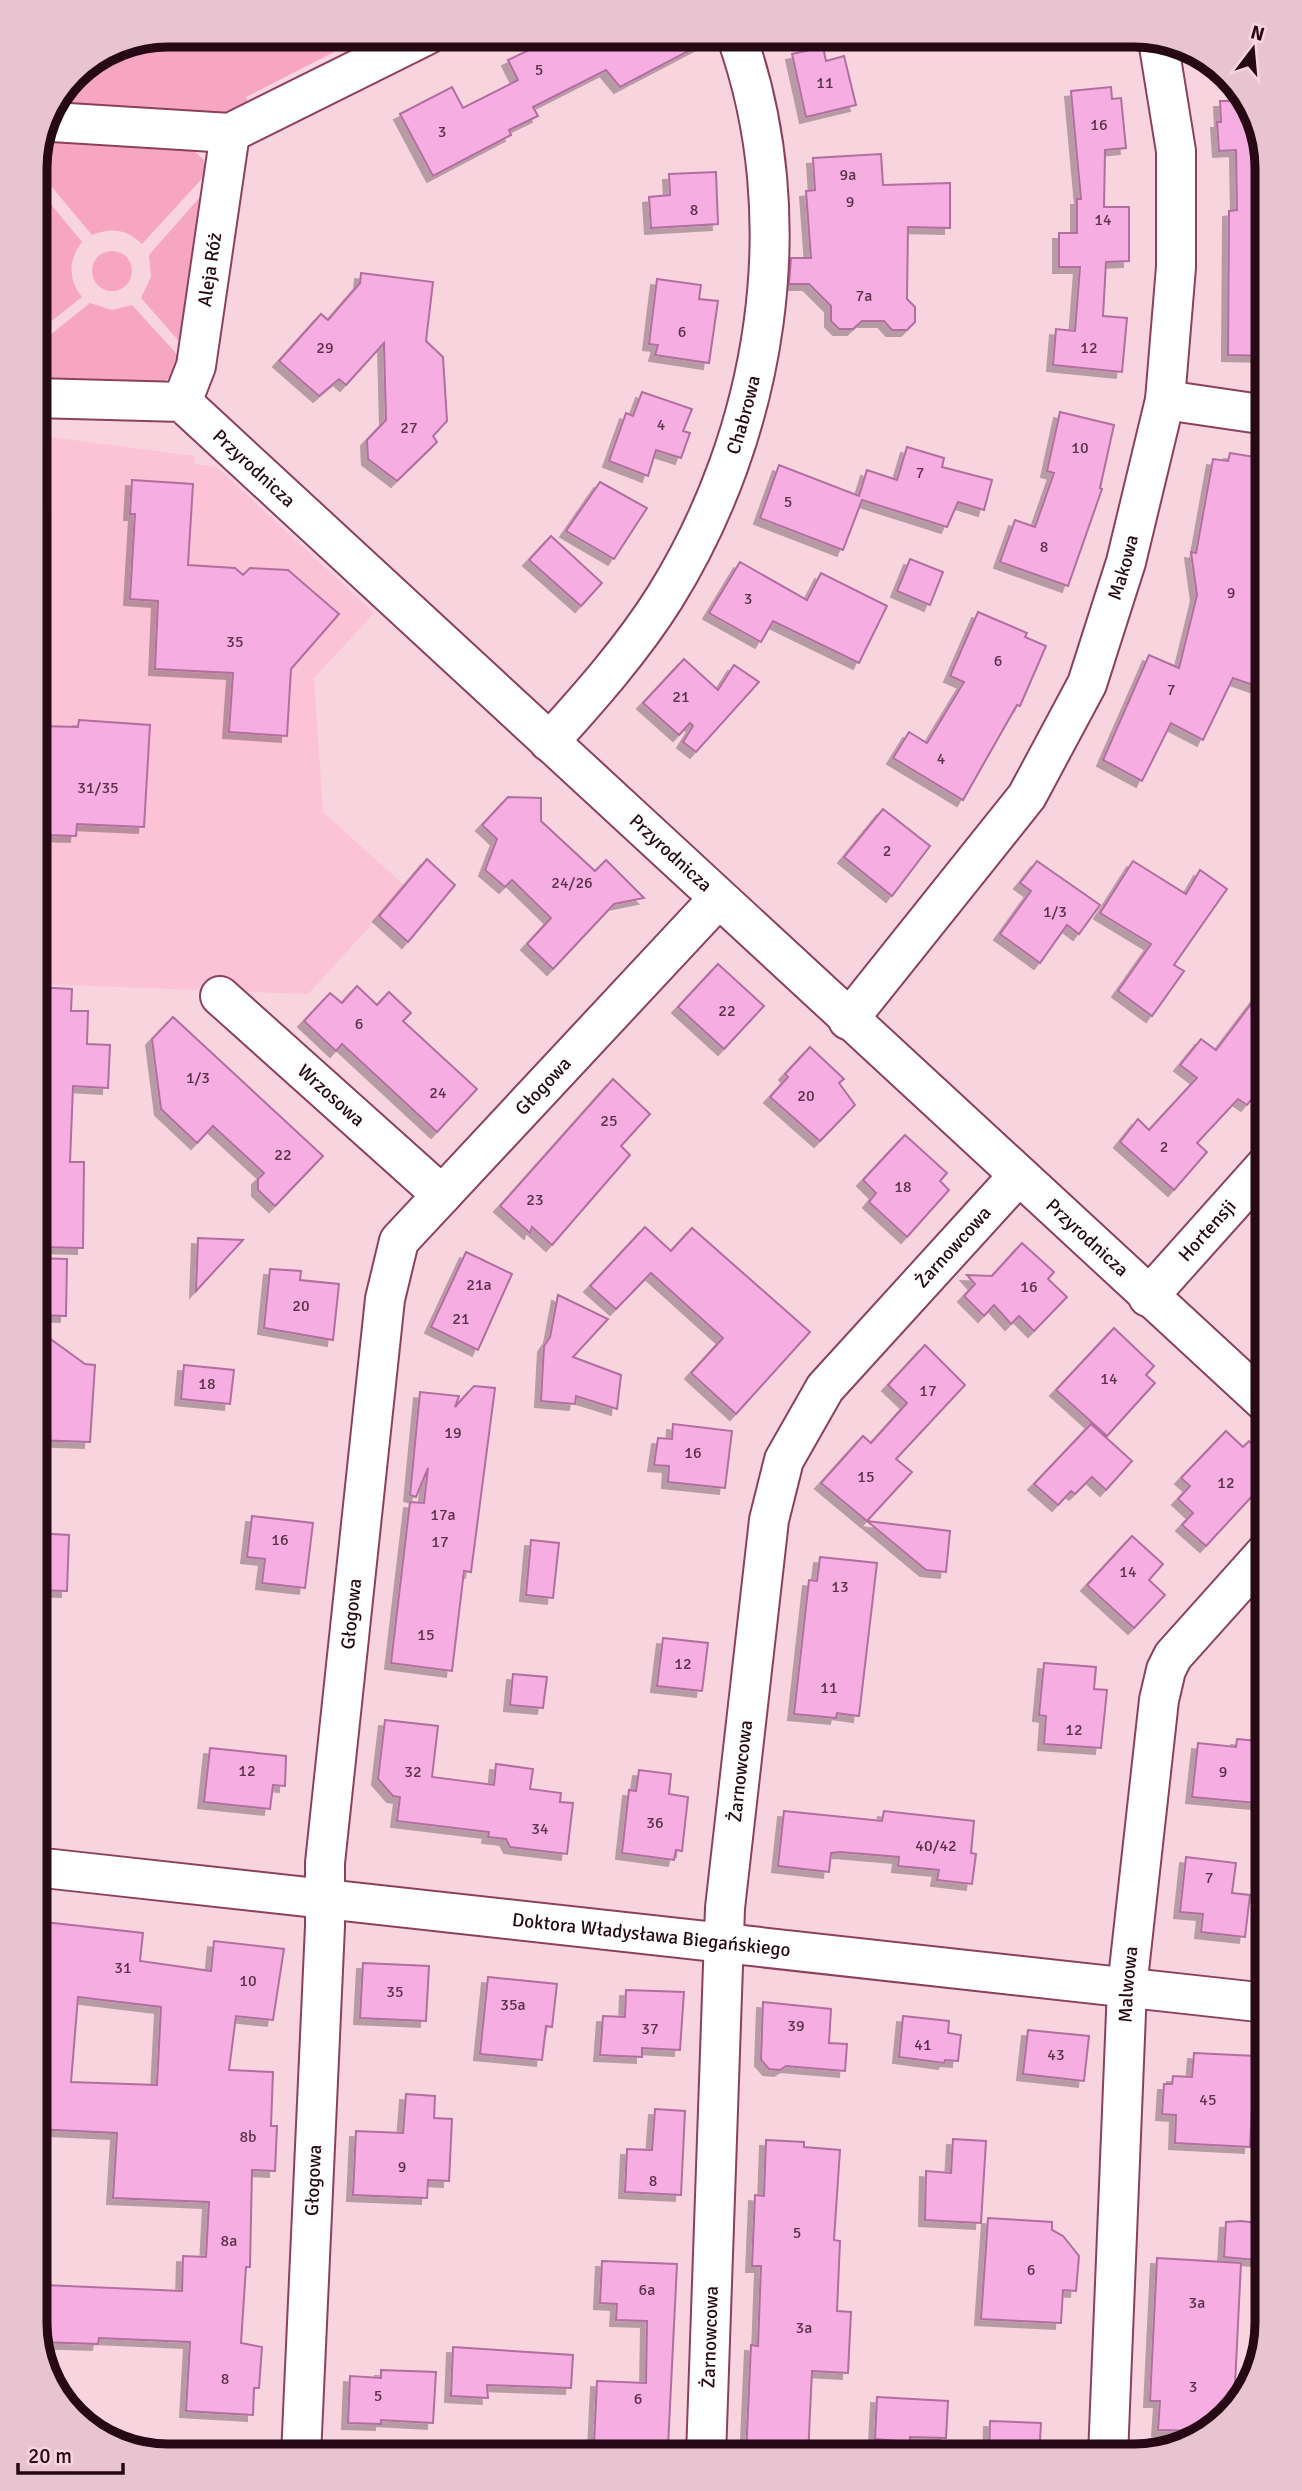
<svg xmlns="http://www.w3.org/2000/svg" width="1302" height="2491" font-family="Signika,sans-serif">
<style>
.built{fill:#fcc2d5}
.green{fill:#f7a6c2}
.building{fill:#f6aee2;stroke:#b16e9f;stroke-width:2;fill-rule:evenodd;filter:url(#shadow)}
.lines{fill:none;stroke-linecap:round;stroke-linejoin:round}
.minor-casing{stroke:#8b415e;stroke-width:42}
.minor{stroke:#fff;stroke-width:38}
.labels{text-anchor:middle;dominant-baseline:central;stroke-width:7;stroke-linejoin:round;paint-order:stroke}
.number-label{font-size:16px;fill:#5b3248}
.street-label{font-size:19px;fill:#270915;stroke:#f8d4df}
.rim{fill:none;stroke:#270915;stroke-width:9}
</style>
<defs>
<filter id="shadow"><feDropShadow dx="-6" dy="6" stdDeviation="0" flood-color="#0004"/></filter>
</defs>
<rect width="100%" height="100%" fill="#f8d4df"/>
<path class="built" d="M35,435L194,456L195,464L217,467L374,613L314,678L323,812L406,887L308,994L35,984Z"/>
<g class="green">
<path d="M168,35H367L246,97L251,107L228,115L57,111L74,74L117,45Z"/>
<path d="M46,137L191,148L203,159L208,172L142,244C127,229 111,227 92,235L35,167Z"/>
<path d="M35,185L82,242C68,260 68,279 82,297L35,334Z"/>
<path d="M208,188L186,349L141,298L151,277L149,255Z"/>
<circle cx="112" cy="271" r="20"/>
<path d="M90,303L112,310L132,305L183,361L172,376L157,385L35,383V347Z"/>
</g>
<g class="building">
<path d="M560,35L715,37L620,87L606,70L533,107L538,116L509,130L511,135L433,176L400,114L452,87L463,108L518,80L508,60Z"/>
<path d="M823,47L826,61L844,56L856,105L806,117L792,54Z"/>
<path d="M1111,87L1112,99L1121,98L1126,148L1105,150L1104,207H1129V261L1106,262L1103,316L1127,318L1122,372L1053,365L1056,329L1075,331L1080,267H1059V233H1077V199H1081L1071,91Z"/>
<path d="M1234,89L1257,117L1267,168V356L1228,355L1229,211L1237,210L1236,150L1219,151L1217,122H1221L1220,101H1235Z"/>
<path d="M881,154L883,185L950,183V228L908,227L907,299L915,307V322L907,330H892L884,321H862L853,329H839L831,321V306L809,284H789L791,258H811L806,191L815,190L813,158Z"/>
<path d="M716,172L718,224L651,228L649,197L670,195L669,174Z"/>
<path d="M361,273L433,282L426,341L443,357L447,421L433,436L437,442L397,481L368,459L367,440L386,420L384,343L346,385L339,379L319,396L279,361L321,314L328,320L360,283Z"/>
<path d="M657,279L701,285L699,299L718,301L709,363L655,355L658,345L649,344Z"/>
<path d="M642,392L692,409L683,431L690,433L681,458L656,450L648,476L609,461L626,413L633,416Z"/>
<path d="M1060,412L1114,425L1100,488L1102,489L1068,586L1000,562L1015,520L1035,527L1054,473L1047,471Z"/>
<path d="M907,447L944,458L942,467L992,480L984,510L958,502L947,527L862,500L843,550L760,518L779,465L859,496L867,470L897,480Z"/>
<path d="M1230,453L1267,459L1261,488L1267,489V533L1254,589L1267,592V690L1233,678L1203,740L1171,723L1142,781L1103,760L1149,655L1179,668L1197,595L1191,552L1196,553L1213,459L1228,461Z"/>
<path d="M132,480L193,484L188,565L235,568L243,575L250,568L288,570L339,614L291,669L287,736L229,732L233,673L155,669L158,601L130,599L135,514H130Z"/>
<path d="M600,482L647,508L614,559L566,531Z"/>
<path d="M551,536L602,583L581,606L529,560Z"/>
<path d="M910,559L943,572L930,605L897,591Z"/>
<path d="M740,562L807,600L821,573L887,606L859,663L773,621L761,642L709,613Z"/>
<path d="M978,612L1027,633L1025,637L1046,646L1020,706L1017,705L963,800L893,758L909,732L927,743L964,682L950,676Z"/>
<path d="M684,659L718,690L734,665L759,682L696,752L683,742L693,726L690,723L679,735L643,703Z"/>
<path d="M79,720L150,725L144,827L77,824L76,836L47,835L50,754L39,753L41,726L78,727Z"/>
<path d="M508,797L541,798V821L595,871L606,860L644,898L614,904L553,969L527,944L551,918L512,880L505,887L485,870L497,839L482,825Z"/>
<path d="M883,809L930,846L892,896L844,857Z"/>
<path d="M427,859L455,885L408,942L379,916Z"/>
<path d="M1037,861L1100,905L1079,934L1067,925L1040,963L1000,934L1031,891L1020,883Z"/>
<path d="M1133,861L1186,894L1200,870L1227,889L1174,965L1184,971L1152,1016L1118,991L1151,944L1100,913Z"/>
<path d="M718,964L764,1006L724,1049L678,1007Z"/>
<path d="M1267,983V1064L1256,1078L1264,1084L1247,1105L1238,1099L1197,1143L1207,1152L1174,1190L1120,1142L1138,1119L1149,1130L1197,1078L1180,1065L1201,1039L1216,1050Z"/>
<path d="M357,986L377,1005L389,992L411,1013L403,1021L477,1089L437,1132L342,1044L336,1051L304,1021L330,993L342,1003Z"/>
<path d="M35,987L72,989L71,1011H88L87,1044L110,1045L108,1088L73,1086L70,1162H84L83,1248L43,1247L44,1191H35Z"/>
<path d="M173,1017L323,1156L275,1206L258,1190V1179L264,1173L213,1126L197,1143L161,1109L152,1039Z"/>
<path d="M810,1047L844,1079L839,1083L855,1105L820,1141L770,1097L788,1077L785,1074Z"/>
<path d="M613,1079L650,1114L621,1146L630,1155L552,1245L532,1227L530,1233L500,1206Z"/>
<path d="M905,1135L947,1173L940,1181L949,1190L907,1237L869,1202L876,1193L863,1180Z"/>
<path d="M645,1227L671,1251L692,1228L810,1332L736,1414L691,1373L723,1338L651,1273L616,1309L590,1286Z"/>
<path d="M198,1238L243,1240L196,1291Z"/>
<path d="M1022,1243L1054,1272L1048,1279L1067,1297L1034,1331L1019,1316L1011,1324L994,1305L984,1316L964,1296L975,1284L967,1275L992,1276Z"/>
<path d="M466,1252L512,1274L478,1350L431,1327Z"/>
<path d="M35,1258L67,1259L66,1316L35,1315Z"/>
<path d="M270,1269L301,1271L300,1280L339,1284L333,1340L264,1328Z"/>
<path d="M558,1295L608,1319L573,1357L621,1375L617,1409L576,1396L575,1404L541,1401L544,1346L550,1337Z"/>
<path d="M1114,1328L1154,1366L1146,1375L1155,1383L1107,1436L1056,1390Z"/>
<path d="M45,1335L85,1364L95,1365L90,1442L35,1440V1370L43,1371Z"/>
<path d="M925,1345L965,1385L896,1459L912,1472L867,1521L821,1483L863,1436L871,1443L907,1403L888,1385Z"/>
<path d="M184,1365L234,1370L230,1404L181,1399Z"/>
<path d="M474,1386L495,1388L471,1572L464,1571L452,1671L391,1663L410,1502L424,1503L428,1468L416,1497L410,1495L420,1392L459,1396L455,1407Z"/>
<path d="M673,1424L732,1431L725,1488L668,1482L669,1466L654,1465L658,1438L672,1439Z"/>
<path d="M1091,1424L1132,1461L1106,1490L1092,1477L1075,1494L1071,1491L1058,1505L1034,1484Z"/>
<path d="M1226,1431L1243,1447L1249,1441L1267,1457V1480L1206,1546L1182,1525L1193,1513L1178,1499L1190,1486L1181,1478Z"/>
<path d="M252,1516L313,1523L305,1588L262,1583L265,1559L247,1557Z"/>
<path d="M867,1521L950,1531L946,1572L926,1570Z"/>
<path d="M35,1533L69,1535L67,1591L35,1590Z"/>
<path d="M1132,1536L1163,1564L1149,1580L1165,1595L1134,1628L1087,1585Z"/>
<path d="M531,1540L559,1543L553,1598L526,1595Z"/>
<path d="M820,1557L877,1563L859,1716L837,1713L836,1718L794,1714L809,1580L817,1581Z"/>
<path d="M663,1638L708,1643L702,1691L657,1686Z"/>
<path d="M1044,1663L1096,1667L1094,1689L1107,1690L1101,1748L1044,1744L1046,1716L1039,1715Z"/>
<path d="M513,1674L547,1677L543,1708L510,1705Z"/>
<path d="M385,1720L438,1726L432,1777L494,1785L496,1764L533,1769L530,1789L561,1793L560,1802L573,1803L567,1854L510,1847L506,1839L488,1837L489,1832L397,1821L400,1797L393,1796L378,1779Z"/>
<path d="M1237,1739L1267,1742V1804L1192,1797L1198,1743L1236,1747Z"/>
<path d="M210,1748L286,1756L285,1786L273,1785L270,1809L204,1802Z"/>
<path d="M639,1770L671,1774L669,1794L688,1797L682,1851L676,1850L674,1860L622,1853L629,1790L636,1791Z"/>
<path d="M784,1811L882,1821L884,1811L974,1821L971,1853L976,1854L972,1884L937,1880L939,1870L898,1866L899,1857L840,1852L831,1853L829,1872L778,1866Z"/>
<path d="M1186,1857L1236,1863L1232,1893L1250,1895L1245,1937L1201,1932L1203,1914L1180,1912Z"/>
<path d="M35,1921L143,1933L140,1961L211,1971L214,1941L284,1949L273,2020L236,2016L229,2070L273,2072L271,2126H277L275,2171L252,2170L250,2267H246L241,2343L262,2347L259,2388H254L253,2415L186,2411L190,2342L99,2338L98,2344L40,2342L44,2285L182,2291L183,2256L206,2257L209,2202L113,2198L117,2133L35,2129ZM78,1997L161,2007L157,2085L71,2082Z"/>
<path d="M363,1963L429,1966L426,2021L360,2018Z"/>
<path d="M488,1977L557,1984L552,2027L546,2026L542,2060L480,2054Z"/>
<path d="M626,1990L684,1992L680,2050L642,2048V2057L600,2055L603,2016L625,2017Z"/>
<path d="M763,2002L831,2009L829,2043L847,2044L845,2071L786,2066L780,2070L769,2069L761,2060Z"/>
<path d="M903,2016L949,2021L948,2033L961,2035L958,2061L945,2060L944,2063L899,2057Z"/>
<path d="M1028,2030L1089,2036L1084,2081L1023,2074Z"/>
<path d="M1194,2053L1255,2056L1250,2147L1175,2143L1176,2115L1162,2114L1164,2084H1172L1173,2076L1192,2077Z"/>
<path d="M406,2094L435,2096L434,2118L452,2119L449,2181L428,2180L427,2198L353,2195L356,2131L403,2133Z"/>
<path d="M655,2109L685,2111L681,2195L625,2192L627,2149L652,2150Z"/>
<path d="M953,2139L986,2141L981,2223L925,2220L926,2171L951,2173Z"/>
<path d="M766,2140L804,2142V2147L840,2150L834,2240L840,2241L837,2311L851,2312L848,2373L812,2371L808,2456H746L751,2345L758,2346L761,2266H752L755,2195L764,2196Z"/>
<path d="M988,2218L1052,2222V2230L1063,2236L1079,2256L1076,2291L1063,2290L1061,2323L981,2319Z"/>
<path d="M1241,2221L1267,2224V2261L1224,2257L1226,2222Z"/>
<path d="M1157,2258L1241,2263L1234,2405L1203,2431L1158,2430L1160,2401H1150Z"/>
<path d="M602,2261L677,2264L668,2447L594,2444L597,2381L646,2383L647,2321L616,2320L617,2304L600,2303Z"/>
<path d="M453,2347L573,2355L571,2388L487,2385L488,2398L451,2396Z"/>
<path d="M381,2370L436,2372L433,2423L381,2420V2424L348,2423L350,2376L381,2378Z"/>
<path d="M877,2397L948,2401L946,2438L910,2437V2442L875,2439Z"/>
<path d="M990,2421L1041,2423L1039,2456H989Z"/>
</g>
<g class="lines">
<g class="minor-casing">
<g id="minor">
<path d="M52,122L230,133L427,35"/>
<path id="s1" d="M35,398L182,402L1267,1404"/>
<path d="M1165,400L1267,415"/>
<path id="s2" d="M182,402L196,366L230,133"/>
<path id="s3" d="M549,742C590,697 633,648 665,597C767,433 802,219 736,35"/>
<path id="s4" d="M220,996L442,1195"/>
<path id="s5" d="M848,1020L1027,796L1087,684L1126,562L1165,400L1176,267V151L1158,40"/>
<path id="s6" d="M1148,1297L1267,1164"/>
<path id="s7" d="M35,1867L1267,2003"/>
<path id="s8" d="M301,2456L325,1926V1863L385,1299L399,1241L718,899"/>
<path id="s9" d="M706,2456L725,1908L769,1520L784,1460L825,1388L1018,1176"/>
<path id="s10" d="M1108,2456L1127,1988L1159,1700L1166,1670L1173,1656L1267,1551"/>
</g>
</g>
<use href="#minor" class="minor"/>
</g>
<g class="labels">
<g class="number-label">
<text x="539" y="70">5</text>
<text x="825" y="83">11</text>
<text x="1099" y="125">16</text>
<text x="442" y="132">3</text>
<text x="848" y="175">9a</text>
<text x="850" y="202">9</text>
<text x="694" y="210">8</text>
<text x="1103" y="220">14</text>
<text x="864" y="296">7a</text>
<text x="682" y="332">6</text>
<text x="325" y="348">29</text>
<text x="1089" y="348">12</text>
<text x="661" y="425">4</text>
<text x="409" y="428">27</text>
<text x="1080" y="448">10</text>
<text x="920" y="473">7</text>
<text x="788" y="502">5</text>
<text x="1044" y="547">8</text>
<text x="1231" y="593">9</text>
<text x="748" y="599">3</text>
<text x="235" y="642">35</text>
<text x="998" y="661">6</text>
<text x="1171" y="690">7</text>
<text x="681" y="697">21</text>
<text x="941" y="759">4</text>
<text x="98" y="788">31/35</text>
<text x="887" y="851">2</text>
<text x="572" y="883">24/26</text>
<text x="1055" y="912">1/3</text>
<text x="727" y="1011">22</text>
<text x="359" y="1024">6</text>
<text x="198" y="1078">1/3</text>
<text x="438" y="1093">24</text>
<text x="806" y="1096">20</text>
<text x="609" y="1121">25</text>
<text x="1164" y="1147">2</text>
<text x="283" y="1155">22</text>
<text x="903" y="1187">18</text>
<text x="535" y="1200">23</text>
<text x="479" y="1285">21a</text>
<text x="1029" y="1287">16</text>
<text x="301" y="1306">20</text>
<text x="461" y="1319">21</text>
<text x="1109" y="1379">14</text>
<text x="207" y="1384">18</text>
<text x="928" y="1391">17</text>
<text x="453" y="1433">19</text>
<text x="693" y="1453">16</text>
<text x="866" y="1477">15</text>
<text x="1226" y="1483">12</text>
<text x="443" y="1515">17a</text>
<text x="280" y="1540">16</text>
<text x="440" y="1542">17</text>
<text x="1128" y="1572">14</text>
<text x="840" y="1587">13</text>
<text x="426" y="1635">15</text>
<text x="683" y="1664">12</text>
<text x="829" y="1688">11</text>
<text x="1074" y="1730">12</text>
<text x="247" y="1771">12</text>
<text x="413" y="1772">32</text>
<text x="1223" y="1772">9</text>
<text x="655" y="1823">36</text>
<text x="540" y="1829">34</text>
<text x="936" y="1846">40/42</text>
<text x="1209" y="1878">7</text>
<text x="123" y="1968">31</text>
<text x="248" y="1981">10</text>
<text x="395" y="1992">35</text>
<text x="513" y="2005">35a</text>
<text x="796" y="2026">39</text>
<text x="650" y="2029">37</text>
<text x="923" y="2045">41</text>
<text x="1056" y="2055">43</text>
<text x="1208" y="2100">45</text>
<text x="248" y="2137">8b</text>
<text x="402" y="2167">9</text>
<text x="653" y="2181">8</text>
<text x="797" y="2233">5</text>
<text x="229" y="2241">8a</text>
<text x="1031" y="2270">6</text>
<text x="647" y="2290">6a</text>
<text x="1197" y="2303">3a</text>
<text x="804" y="2328">3a</text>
<text x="225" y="2379">8</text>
<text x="1193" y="2387">3</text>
<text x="378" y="2396">5</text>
<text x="638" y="2399">6</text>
</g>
<g class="street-label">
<text stroke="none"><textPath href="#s2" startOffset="136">Aleja Róż</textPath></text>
<text stroke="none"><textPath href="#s3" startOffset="385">Chabrowa</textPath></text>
<text stroke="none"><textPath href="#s1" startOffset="245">Przyrodnicza</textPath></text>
<text stroke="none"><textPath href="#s5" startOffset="536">Makowa</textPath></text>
<text stroke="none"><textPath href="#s1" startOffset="812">Przyrodnicza</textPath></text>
<text stroke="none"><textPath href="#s8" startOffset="1432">Głogowa</textPath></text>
<text stroke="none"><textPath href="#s4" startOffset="149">Wrzosowa</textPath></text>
<text stroke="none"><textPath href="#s6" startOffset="89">Hortensji</textPath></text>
<text stroke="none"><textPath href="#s1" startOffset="1379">Przyrodnicza</textPath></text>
<text stroke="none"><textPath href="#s9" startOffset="1274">Żarnowcowa</textPath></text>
<text stroke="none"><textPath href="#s8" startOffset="844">Głogowa</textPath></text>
<text stroke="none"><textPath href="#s9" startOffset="686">Żarnowcowa</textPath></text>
<text stroke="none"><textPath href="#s7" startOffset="620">Doktora Władysława Biegańskiego</textPath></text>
<text stroke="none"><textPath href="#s10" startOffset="472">Malwowa</textPath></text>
<text stroke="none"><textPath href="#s8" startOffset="276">Głogowa</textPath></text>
<text stroke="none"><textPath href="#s9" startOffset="119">Żarnowcowa</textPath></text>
</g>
</g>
<path d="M0 0H1302V2491H0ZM168 47H1134A121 121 0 0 1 1255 168V2323A121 121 0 0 1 1134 2444H168A121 121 0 0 1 47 2323V168A121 121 0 0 1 168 47Z" fill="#e7c4cf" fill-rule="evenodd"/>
<path class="rim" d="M168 47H1134A121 121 0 0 1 1255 168V2323A121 121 0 0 1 1134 2444H168A121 121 0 0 1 47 2323V168A121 121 0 0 1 168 47Z"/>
<g transform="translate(1253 49) rotate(16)" stroke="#f8d4df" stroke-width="5" paint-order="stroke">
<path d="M0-5L12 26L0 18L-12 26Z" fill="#270915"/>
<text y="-10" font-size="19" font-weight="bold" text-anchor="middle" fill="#270915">N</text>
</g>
<path d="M18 2463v10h105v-10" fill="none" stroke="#270915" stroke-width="3.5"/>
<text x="28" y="2463" font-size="21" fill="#270915" stroke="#f8d4df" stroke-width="5" paint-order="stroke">20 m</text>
</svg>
